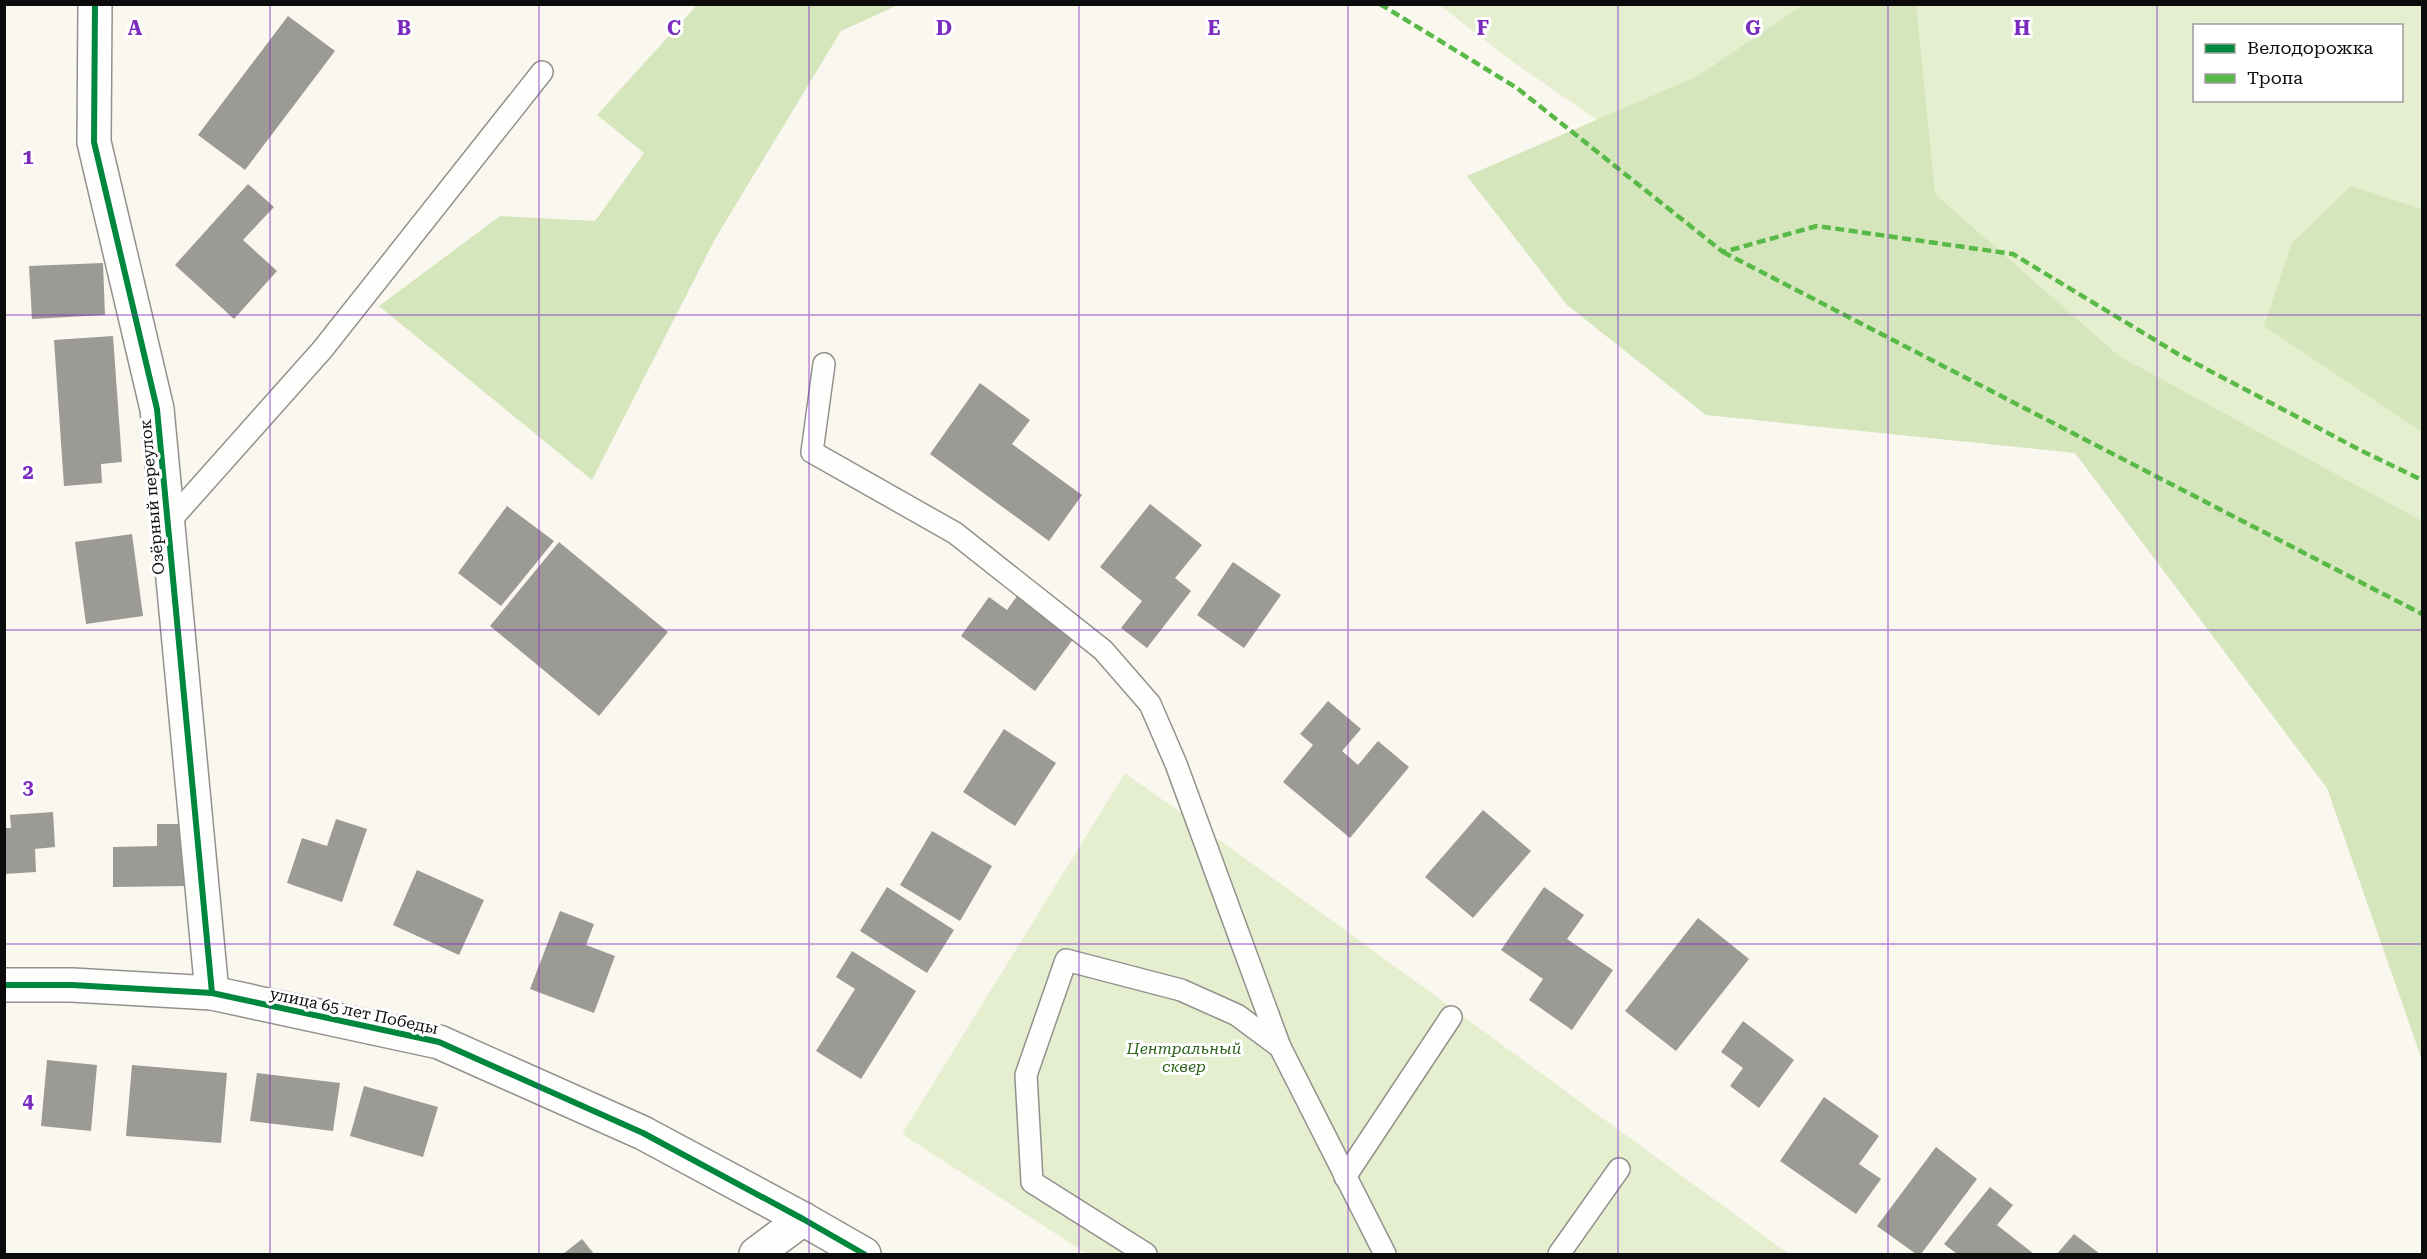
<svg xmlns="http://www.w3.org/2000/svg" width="2427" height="1259" font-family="'Roboto Serif',serif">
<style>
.green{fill:#e5efcf;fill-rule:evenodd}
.forest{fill:#d5e6bd}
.building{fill:#9c9a95}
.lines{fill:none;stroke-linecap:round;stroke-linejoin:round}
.service-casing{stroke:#93918e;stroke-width:24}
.minor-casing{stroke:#93918e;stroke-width:36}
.tertiary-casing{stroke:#93918e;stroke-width:36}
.service{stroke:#fefefd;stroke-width:21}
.minor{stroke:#fefefd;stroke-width:33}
.tertiary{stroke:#fefefd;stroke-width:33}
.quiet{stroke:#58b947;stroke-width:4.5;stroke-dasharray:9 4.5;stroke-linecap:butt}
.cycleway-casing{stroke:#fff;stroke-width:10}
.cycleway{stroke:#00873e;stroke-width:6}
.grid{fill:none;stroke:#7b2cbf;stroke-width:1.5;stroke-opacity:0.55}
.labels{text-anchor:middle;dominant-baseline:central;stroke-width:6;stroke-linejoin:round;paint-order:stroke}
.street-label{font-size:16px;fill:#0b0b0b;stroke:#fff}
.park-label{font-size:16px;font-style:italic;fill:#2f621c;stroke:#fff}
.grid-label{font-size:20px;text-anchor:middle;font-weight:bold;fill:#7b2cbf;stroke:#fff;stroke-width:6;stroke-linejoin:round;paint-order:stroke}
</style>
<rect width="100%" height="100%" fill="#faf7ef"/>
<g class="green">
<path d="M1439,5H2422V568L1693,186L1516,64ZM2194,26H2402V100H2194Z"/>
<path d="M1125,773L1327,917L1789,1254H1087L902,1134Z"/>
</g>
<g class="forest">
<path d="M697,5H898L841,31L715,239L592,480L379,306L500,216L595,221L644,153L597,115Z"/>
<path d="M1803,5H1916L1935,194L2119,356L2422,521V1060L2327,788L2075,453L1706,415L1567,305L1467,176L1698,76Z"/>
<path d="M2351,186L2422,209V432L2264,326L2292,243Z"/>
</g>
<g class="building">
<path d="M288,16L335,51L245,170L198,135Z"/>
<path d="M248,184L274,207L243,240L277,271L234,319L175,265Z"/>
<path d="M103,263L105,315L32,319L29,266Z"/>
<path d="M113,336L122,462L101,464L102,483L64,486L54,340Z"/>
<path d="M980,383L1030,420L1012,444L1082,495L1049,541L930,454Z"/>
<path d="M1150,504L1202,545L1175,578L1191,591L1147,648L1121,628L1142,601L1100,567Z"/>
<path d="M507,506L554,541L501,606L458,573Z"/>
<path d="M132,534L143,616L86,624L75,542Z"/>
<path d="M559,542L668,632L599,716L490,626Z"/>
<path d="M1233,562L1281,595L1244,648L1197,615Z"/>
<path d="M1017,596L1074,638L1035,691L961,636L989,597L1007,610Z"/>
<path d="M1328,701L1361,729L1342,751L1358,765L1378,741L1409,767L1350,838L1283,782L1313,745L1300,734Z"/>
<path d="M1004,729L1056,763L1015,826L963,792Z"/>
<path d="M1483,810L1531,851L1473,918L1425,877Z"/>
<path d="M53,812L55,847L35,849L36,872L4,874V828H11L10,815Z"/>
<path d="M336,819L367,829L342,902L287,883L302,838L327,846Z"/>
<path d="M157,824H185L186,886L113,887V847L157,846Z"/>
<path d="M932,831L992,866L960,921L900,885Z"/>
<path d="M417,870L484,900L459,955L393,925Z"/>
<path d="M887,887L954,930L927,973L860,931Z"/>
<path d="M1544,887L1584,915L1567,939L1613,970L1572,1030L1529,1000L1543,979L1501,950Z"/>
<path d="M560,911L594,924L586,945L615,956L594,1013L530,989Z"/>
<path d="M1698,918L1749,959L1676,1051L1625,1011Z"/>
<path d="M852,951L916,991L861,1079L816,1051L855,989L836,977Z"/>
<path d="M1743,1021L1794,1060L1759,1108L1730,1086L1743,1068L1721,1052Z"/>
<path d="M47,1060L97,1065L91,1131L41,1126Z"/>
<path d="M132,1065L227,1073L221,1143L126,1136Z"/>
<path d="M257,1073L340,1083L333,1131L250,1121Z"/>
<path d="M364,1086L438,1107L423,1157L350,1136Z"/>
<path d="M1824,1097L1879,1136L1859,1164L1881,1179L1856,1214L1780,1161Z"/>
<path d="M1936,1147L1977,1179L1921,1254H1916L1877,1226Z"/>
<path d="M1990,1187L2013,1205L1997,1225L2034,1254H1957L1944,1244Z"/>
<path d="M2074,1234L2100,1254H2057Z"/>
<path d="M582,1239L594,1254H563Z"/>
</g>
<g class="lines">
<g class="service-casing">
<g id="service">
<path d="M824,364L812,452L955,533L1103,650L1150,704L1176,764L1280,1047L1385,1254"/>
<path d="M168,523L322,350L542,72"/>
<path d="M1345,1177L1451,1017"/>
<path d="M1146,1254L1032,1182L1026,1075L1066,960L1181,990L1237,1015L1280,1047"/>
<path d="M1559,1254L1619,1169"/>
</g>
</g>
<g class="minor-casing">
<g id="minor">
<path d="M95,4L94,142L157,409L212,993"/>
<path d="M756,1254L803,1219"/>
</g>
</g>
<g class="tertiary-casing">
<path id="tertiary" d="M4,985H72L212,993L439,1042L643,1133L803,1219L864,1254"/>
</g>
<use href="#service" class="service"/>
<use href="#minor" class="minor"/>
<use href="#tertiary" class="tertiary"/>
<g class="quiet">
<path d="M1380,4L1517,88L1723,252L1817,226L2013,254L2178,354L2362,451L2422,480"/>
<path d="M1723,252L2422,614"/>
</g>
<g class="cycleway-casing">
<g id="cycleway">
<path d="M95,4L94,142L157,409L212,993"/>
<path d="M4,985H72L212,993L439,1042L643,1133L803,1219L864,1254"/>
</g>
</g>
<use href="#cycleway" class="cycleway"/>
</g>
<path class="grid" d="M270,4V1254M539,4V1254M809,4V1254M1079,4V1254M1348,4V1254M1618,4V1254M1888,4V1254M2157,4V1254M4,315H2422M4,630H2422M4,944H2422"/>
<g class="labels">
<g class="street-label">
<text transform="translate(152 497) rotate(-95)">Озёрный переулок</text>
<text transform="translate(354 1011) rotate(12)">улица 65 лет Победы</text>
</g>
<g class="park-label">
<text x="1184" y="1048">Центральный<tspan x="1184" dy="18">сквер</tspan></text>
</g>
</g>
<g class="grid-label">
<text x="135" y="35">A</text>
<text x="404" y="35">B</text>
<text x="674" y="35">C</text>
<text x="944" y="35">D</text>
<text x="1214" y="35">E</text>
<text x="1483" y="35">F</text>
<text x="1753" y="35">G</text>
<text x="2022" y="35">H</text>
<text x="28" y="164">1</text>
<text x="28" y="479">2</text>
<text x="28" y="794">3</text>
<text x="28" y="1108">4</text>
</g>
<rect width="2427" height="1259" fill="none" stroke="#0b0b0b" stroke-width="12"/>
<rect x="2193" y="24" width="210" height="78" fill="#ffffff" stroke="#9d9d9d" stroke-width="1.5"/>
<rect x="2205" y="44" width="30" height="9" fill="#00873e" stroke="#9d9d9d" stroke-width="1.5"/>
<text x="2247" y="54" font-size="18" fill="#0b0b0b">Велодорожка</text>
<rect x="2205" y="74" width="30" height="9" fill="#58b947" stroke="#9d9d9d" stroke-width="1.5"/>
<text x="2247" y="84" font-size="18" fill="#0b0b0b">Тропа</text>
</svg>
